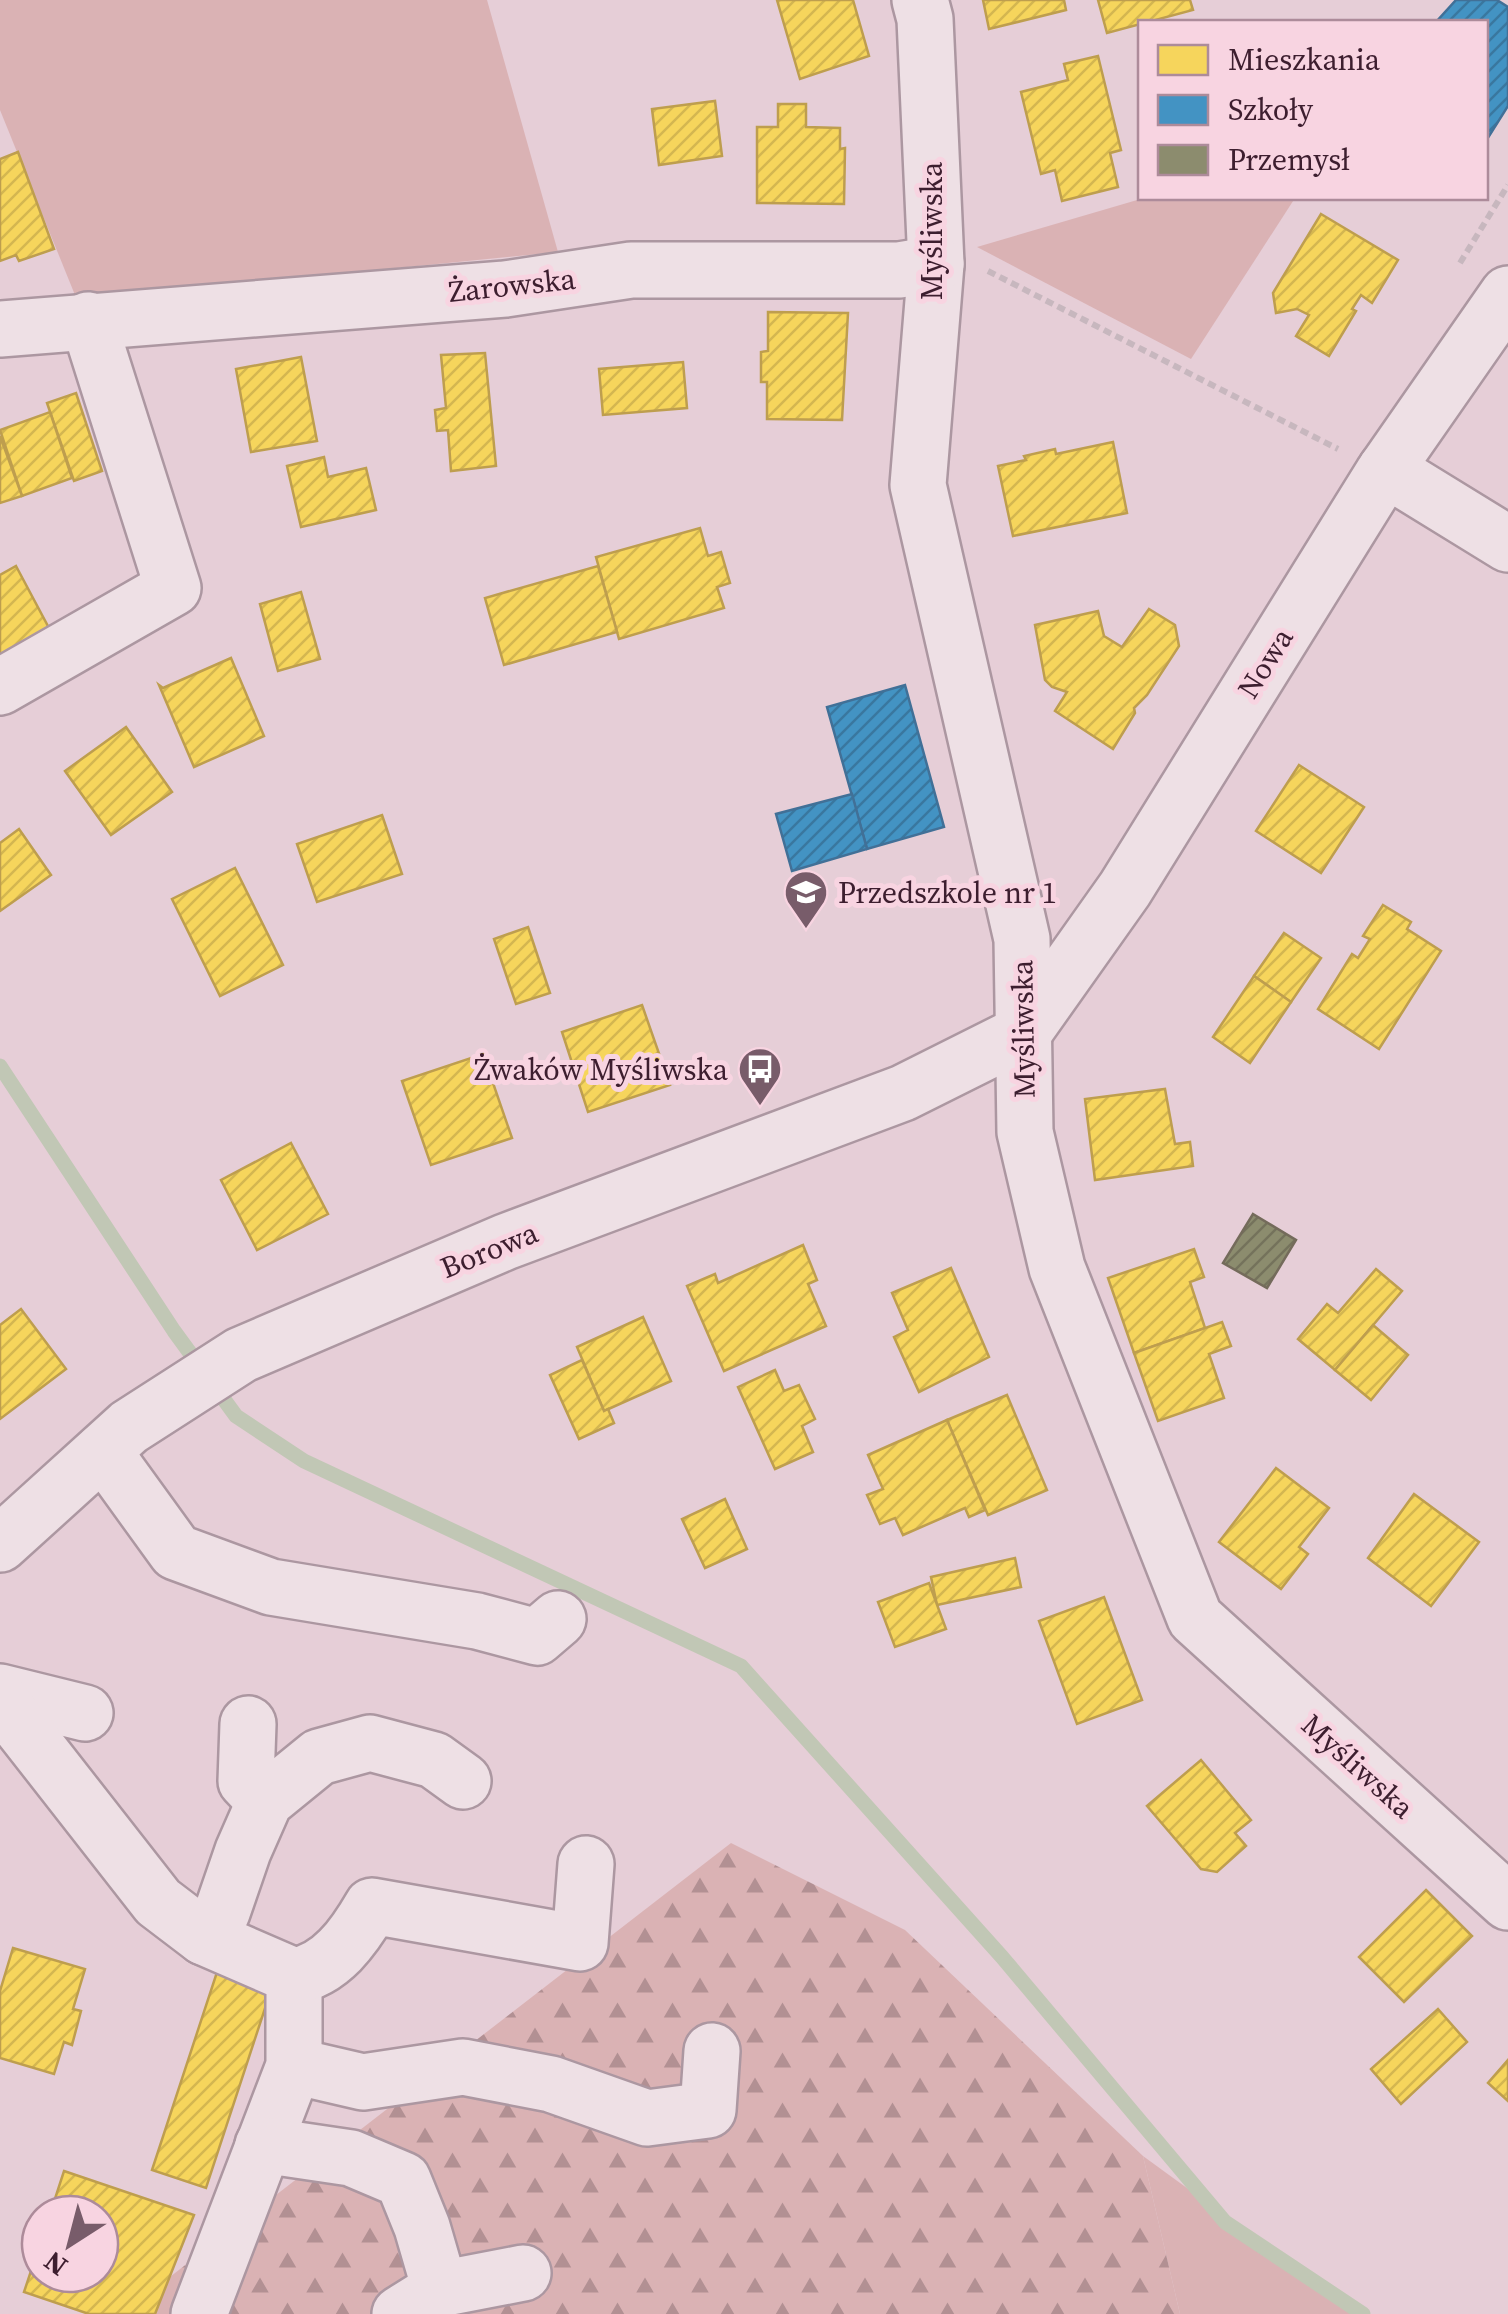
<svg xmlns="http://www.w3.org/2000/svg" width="1508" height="2314" font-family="'Source Serif 4',serif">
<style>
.green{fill:#dab2b4}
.forest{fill:url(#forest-firs)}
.homes{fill:url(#homes-hatch);stroke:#be9e4e;stroke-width:2.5}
.schools{fill:url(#schools-hatch);stroke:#417097;stroke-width:2.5}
.industry{fill:url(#industry-hatch);stroke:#746b5b;stroke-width:2.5}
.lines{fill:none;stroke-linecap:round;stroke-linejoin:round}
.stream{stroke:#c1c7b5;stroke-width:15}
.minor-casing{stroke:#ac97a1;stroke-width:60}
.path{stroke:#c7b7be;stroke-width:6;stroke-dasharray:8 5;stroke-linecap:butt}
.minor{stroke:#eee0e5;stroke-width:55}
.labels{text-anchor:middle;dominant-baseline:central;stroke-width:10;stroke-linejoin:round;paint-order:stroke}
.street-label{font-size:30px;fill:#3d1e2f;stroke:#f8d4e1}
.poi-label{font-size:30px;fill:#3d1e2f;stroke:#f8d4e1;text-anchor:start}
</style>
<defs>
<pattern id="forest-firs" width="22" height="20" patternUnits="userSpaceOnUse" patternTransform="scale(2.5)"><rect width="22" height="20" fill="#dab2b4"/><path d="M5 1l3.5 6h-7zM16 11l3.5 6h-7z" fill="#b29093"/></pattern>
<pattern id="homes-hatch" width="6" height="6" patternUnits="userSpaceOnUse" patternTransform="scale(2.5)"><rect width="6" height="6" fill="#f6d55c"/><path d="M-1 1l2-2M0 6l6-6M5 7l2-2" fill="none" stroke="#d4b650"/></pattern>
<pattern id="schools-hatch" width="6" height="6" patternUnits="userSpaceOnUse" patternTransform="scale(2.5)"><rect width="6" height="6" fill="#4393c3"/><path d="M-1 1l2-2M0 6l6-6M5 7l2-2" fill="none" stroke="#39779f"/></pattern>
<pattern id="industry-hatch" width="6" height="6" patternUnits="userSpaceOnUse" patternTransform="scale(2.5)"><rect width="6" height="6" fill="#8c8c6e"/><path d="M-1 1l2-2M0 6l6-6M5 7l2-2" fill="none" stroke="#74725b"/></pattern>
</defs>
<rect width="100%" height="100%" fill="#e6ced7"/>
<g class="green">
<path d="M0,0H487L558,252L77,300L0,110Z"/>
<path d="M1144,198H1295L1191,359L977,247Z"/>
<path d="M1143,2156L1360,2314H1180Z"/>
</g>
<path class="forest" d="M731,1843L905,1930L1143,2156L1180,2314H122Z"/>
<g class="homes">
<path d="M777,0H853L869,56L800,79Z"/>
<path d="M983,0H1064L1066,10L989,29Z"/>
<path d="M1098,0H1190L1193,10L1107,33Z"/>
<path d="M1098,56L1121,150L1110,153L1118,187L1062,201L1055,170L1041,174L1021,92L1068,80L1064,64Z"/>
<path d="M715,101L722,156L659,165L652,109Z"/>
<path d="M778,104H806V127L840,128V149L845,148L844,204L757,203V127H778Z"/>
<path d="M18,152L54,249L19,261L16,255L0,261V159Z"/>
<path d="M1321,214L1398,260L1372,303L1361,295L1352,309L1356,311L1329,356L1296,336L1309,315L1297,309L1276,313L1273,293Z"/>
<path d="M768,312L848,313L842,420L767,419V382H761V352L768,351Z"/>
<path d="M485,353L496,466L451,471L448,430L437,431L435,410L446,408L441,355Z"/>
<path d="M301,357L317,441L251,452L236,369Z"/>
<path d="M683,362L687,408L603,415L599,369Z"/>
<path d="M76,393L102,471L74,481L47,403Z"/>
<path d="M50,412L72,478L22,496L0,430Z"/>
<path d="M0,436L22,496L0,503Z"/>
<path d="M1113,442L1127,513L1013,536L998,466L1026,460L1024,456L1055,449L1056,454Z"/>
<path d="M324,457L328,477L366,468L376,510L301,527L287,466Z"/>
<path d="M700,528L708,556L721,552L730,583L717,587L724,608L619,639L596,557Z"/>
<path d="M16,566L50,630L0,656V575Z"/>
<path d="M598,566L617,632L504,665L485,598Z"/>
<path d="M301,592L320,659L278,671L260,604Z"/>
<path d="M1149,609L1175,625L1179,646L1147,695L1134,708L1135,713L1113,749L1055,711L1067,692L1052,687L1045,680L1035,625L1098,611L1104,636L1122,647Z"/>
<path d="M231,658L264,736L194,767L159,685L163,688Z"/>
<path d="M126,727L172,792L111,835L65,771Z"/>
<path d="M1299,765L1364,807L1321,873L1256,831Z"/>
<path d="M382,815L402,874L317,902L297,844Z"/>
<path d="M19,829L51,875L0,911V843Z"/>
<path d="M235,868L283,965L220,996L172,899Z"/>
<path d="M1383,905L1411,922L1407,929L1441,951L1379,1049L1318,1009L1352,954L1358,958L1370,939L1363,936Z"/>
<path d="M528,927L550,993L516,1004L494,939Z"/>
<path d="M1284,933L1321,958L1291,1002L1254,976Z"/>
<path d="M1254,976L1291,1002L1250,1063L1213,1037Z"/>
<path d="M642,1005L670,1085L588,1112L562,1032Z"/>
<path d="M483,1054L512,1138L431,1165L402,1081Z"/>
<path d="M1165,1089L1175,1144L1190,1142L1193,1166L1095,1180L1085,1099Z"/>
<path d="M291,1143L328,1214L257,1250L221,1180Z"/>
<path d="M803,1245L817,1280L808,1284L826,1326L724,1371L687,1286L715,1274L718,1283Z"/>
<path d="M1194,1249L1204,1277L1190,1282L1205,1328L1134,1353L1108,1278Z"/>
<path d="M951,1268L989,1357L919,1392L894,1337L908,1330L892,1293Z"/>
<path d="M1376,1269L1402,1291L1335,1370L1298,1339L1327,1304L1338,1313Z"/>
<path d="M21,1309L66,1369L0,1419V1325Z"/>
<path d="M643,1317L671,1381L604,1411L577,1347Z"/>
<path d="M1222,1322L1231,1346L1209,1354L1224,1398L1158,1421L1134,1353Z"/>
<path d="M1373,1325L1408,1355L1371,1400L1335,1370Z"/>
<path d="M582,1360L604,1411L608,1409L614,1423L579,1439L550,1375Z"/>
<path d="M775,1370L784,1391L799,1385L815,1419L802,1426L813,1452L775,1469L738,1387Z"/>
<path d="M1007,1395L1047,1490L988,1515L947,1420Z"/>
<path d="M947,1420L985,1510L969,1517L965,1508L903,1535L895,1518L880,1524L867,1495L883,1489L868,1455Z"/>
<path d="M1276,1468L1329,1508L1299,1547L1308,1554L1281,1589L1219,1542Z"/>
<path d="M1414,1494L1479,1542L1431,1606L1368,1558Z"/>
<path d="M725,1499L747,1549L705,1568L682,1519Z"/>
<path d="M1015,1558L1021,1587L937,1605L931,1577Z"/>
<path d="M929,1583L946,1629L895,1647L878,1602Z"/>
<path d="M1104,1597L1142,1700L1077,1724L1039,1621Z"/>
<path d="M1201,1760L1251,1820L1235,1833L1246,1846L1217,1872L1201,1869L1147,1806Z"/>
<path d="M1426,1890L1472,1936L1404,2002L1359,1957Z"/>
<path d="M13,1948L85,1969L73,2009L81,2011L72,2045L64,2042L54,2074L0,2058V1991Z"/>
<path d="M219,1966L273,1984L206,2188L152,2170Z"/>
<path d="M1438,2009L1467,2042L1401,2104L1371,2069Z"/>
<path d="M1508,2060V2101L1488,2083Z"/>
<path d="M64,2171L194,2215L155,2314H89L24,2292L40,2244V2274H100V2214H50Z"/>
</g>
<g class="schools">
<path d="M1456,0H1497L1508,7V106L1486,141V22H1436Z"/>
<path d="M905,685L944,827L867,849L827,707Z"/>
<path d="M852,794L867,849L792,871L776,814Z"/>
</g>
<path class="industry" d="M1253,1214L1296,1240L1267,1288L1223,1263Z"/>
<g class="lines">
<path class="stream" d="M0,1066L174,1331L236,1416L304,1461L741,1666L1002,1957L1225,2222L1363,2314"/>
<g class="minor-casing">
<g id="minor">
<path d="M920,0L925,19L936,264L918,485L1022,939L1025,1132L1057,1268L1195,1618L1508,1902"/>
<path d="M0,329L505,289L631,270H899L936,264"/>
<path d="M1386,469L1508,544"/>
<path d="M0,687L173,588L88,320"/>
<path d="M103,1451L176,1552L271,1587L477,1621L537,1637L558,1619"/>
<path d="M0,1544L129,1427L241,1355L505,1242L903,1093L1023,1033L1125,889L1382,475L1508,294"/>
<path d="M0,1692L85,1713"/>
<path d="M0,1700L158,1902L204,1937L294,1976V2066L199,2314"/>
<path d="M248,1724L246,1781L265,1801"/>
<path d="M204,1937L222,1912L243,1851L265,1801L319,1757L370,1743L434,1760L463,1781"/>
<path d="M294,1976C331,1970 354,1937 372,1906L580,1943L586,1864"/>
<path d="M294,2066L363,2082L463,2067L551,2084L647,2118L708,2110L712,2051"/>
<path d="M263,2145L351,2158L403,2180L422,2227L440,2289L400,2314"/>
<path d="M440,2289L523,2273"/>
</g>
</g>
<g class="path">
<path d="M1460,263L1508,185"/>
<path d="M988,271L1338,449"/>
</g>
<use href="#minor" class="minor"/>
</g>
<defs>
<g id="school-pin" transform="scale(2.25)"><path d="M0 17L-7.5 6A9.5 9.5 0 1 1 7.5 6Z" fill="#785c6a" stroke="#f8d4e1"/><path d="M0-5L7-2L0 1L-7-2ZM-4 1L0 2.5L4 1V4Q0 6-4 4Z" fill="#fff"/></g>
<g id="bus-pin" transform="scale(2.25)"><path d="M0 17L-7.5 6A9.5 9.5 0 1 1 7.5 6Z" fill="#785c6a" stroke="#f8d4e1"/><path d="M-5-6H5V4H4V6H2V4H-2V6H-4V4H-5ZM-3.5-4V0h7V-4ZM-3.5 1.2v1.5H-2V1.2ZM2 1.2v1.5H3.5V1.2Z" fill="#fff"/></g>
</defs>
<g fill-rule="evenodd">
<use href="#school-pin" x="806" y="892"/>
<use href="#bus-pin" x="760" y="1069"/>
</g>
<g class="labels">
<g class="street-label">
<text transform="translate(931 231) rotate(-90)">Myśliwska</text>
<text transform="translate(512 285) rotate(-6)">Żarowska</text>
<text transform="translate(1265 663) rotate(-58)">Nowa</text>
<text transform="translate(1023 1029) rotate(-91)">Myśliwska</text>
<text transform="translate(489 1250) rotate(-22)">Borowa</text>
<text transform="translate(1358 1766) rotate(42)">Myśliwska</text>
</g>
<g class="poi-label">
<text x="838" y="892">Przedszkole nr 1</text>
<text x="728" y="1069" text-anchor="end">Żwaków Myśliwska</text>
</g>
</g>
<rect x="1138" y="20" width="350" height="180" fill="#f8d4e1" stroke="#ad8b9a" stroke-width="2.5"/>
<rect x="1158" y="45" width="50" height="30" fill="#f6d55c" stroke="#ad8b9a" stroke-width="2.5"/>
<text x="1228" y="70" font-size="30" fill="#3d1e2f">Mieszkania</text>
<rect x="1158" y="95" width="50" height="30" fill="#4393c3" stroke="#ad8b9a" stroke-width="2.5"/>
<text x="1228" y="120" font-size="30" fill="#3d1e2f">Szkoły</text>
<rect x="1158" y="145" width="50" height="30" fill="#8c8c6e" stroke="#ad8b9a" stroke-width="2.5"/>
<text x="1228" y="170" font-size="30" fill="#3d1e2f">Przemysł</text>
<g transform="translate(70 2244) rotate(216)"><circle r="48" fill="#f8d4e1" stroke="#ad8b9a" stroke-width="2.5"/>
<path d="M0-8L18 38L0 25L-18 38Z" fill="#785c6a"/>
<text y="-15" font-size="28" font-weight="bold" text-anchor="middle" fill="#3d1e2f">N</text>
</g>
</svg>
